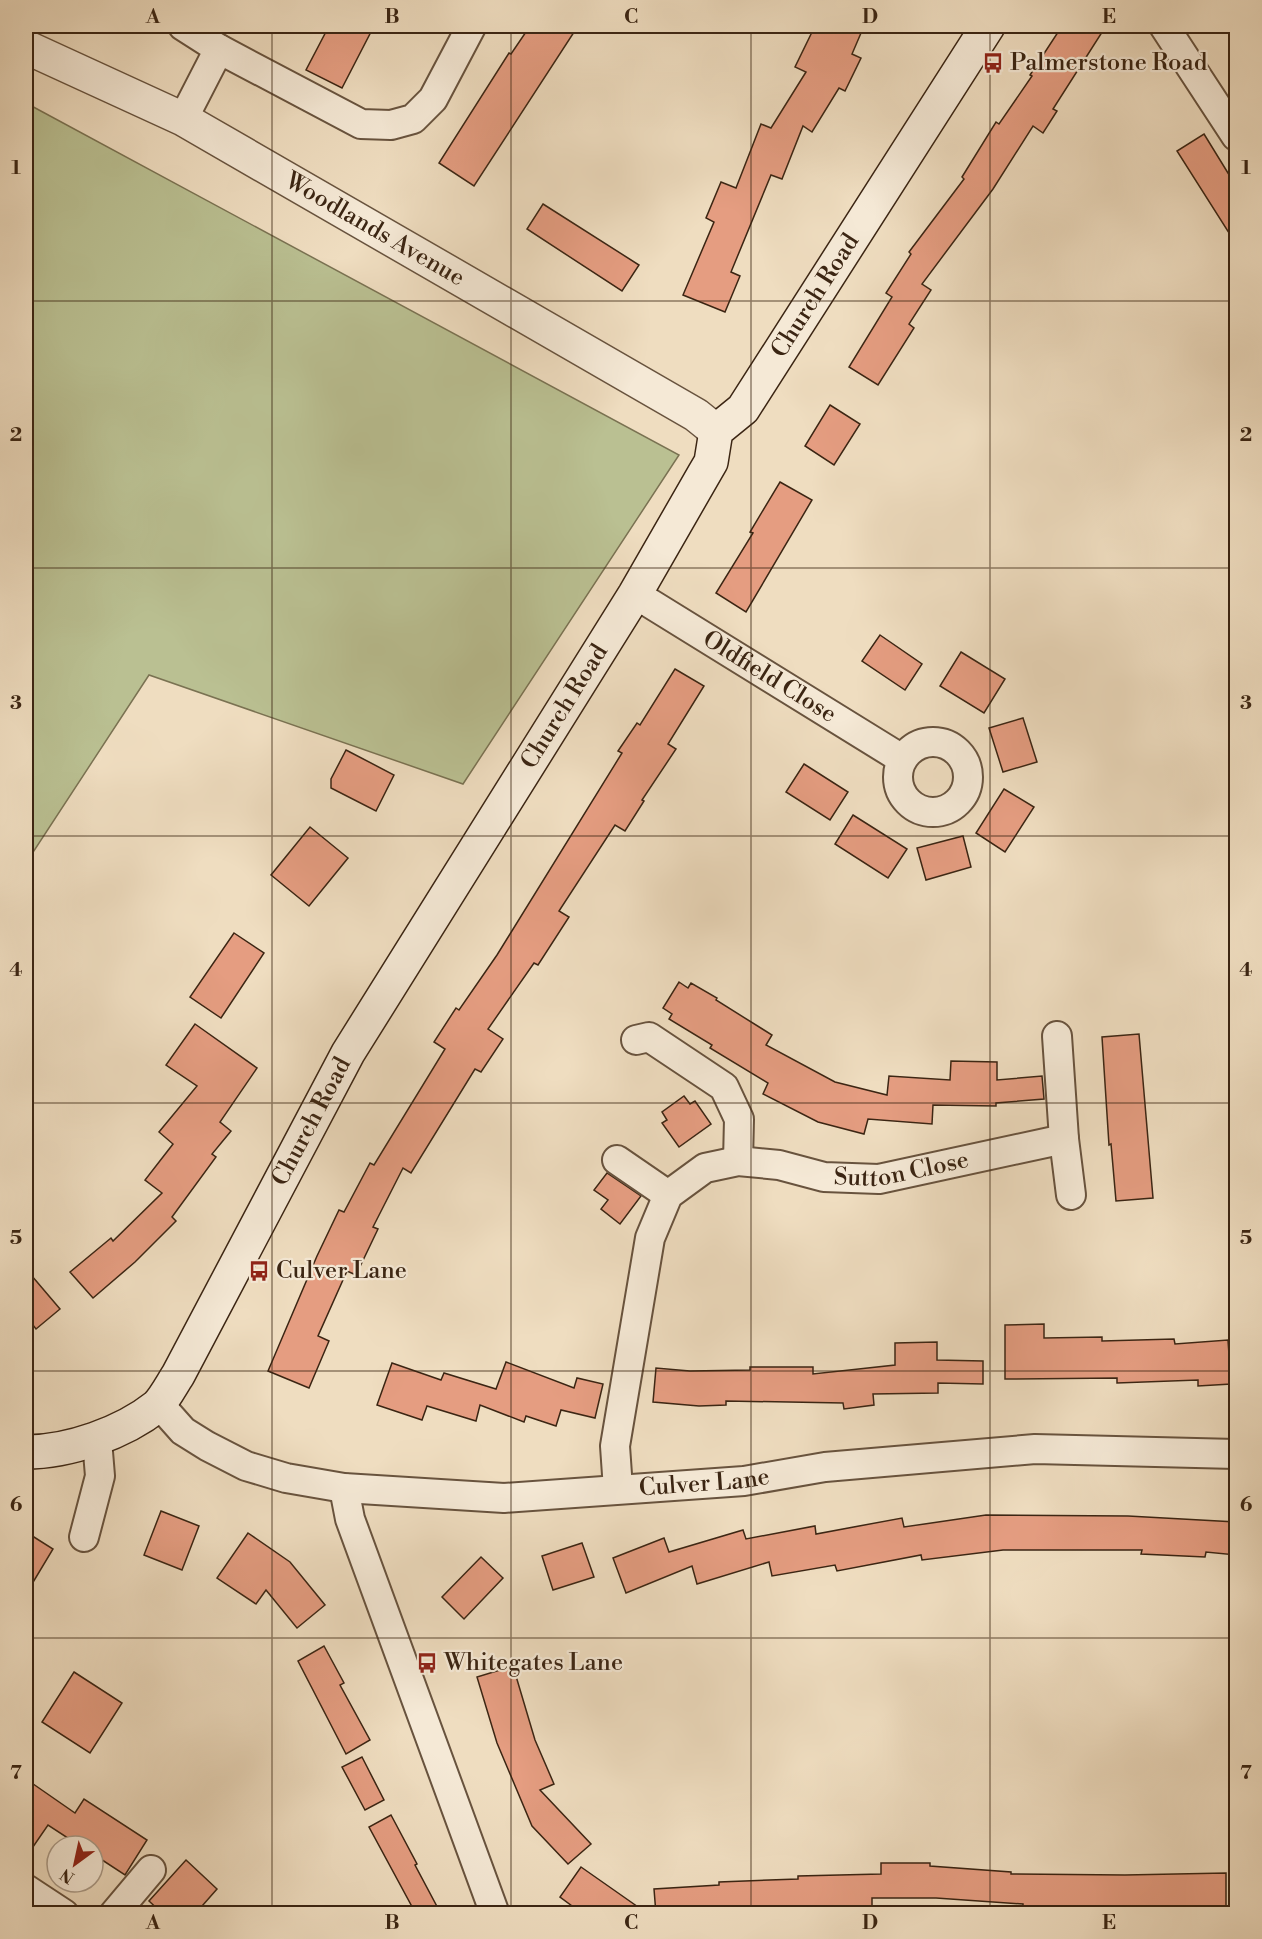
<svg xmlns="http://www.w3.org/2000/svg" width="1262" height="1939" font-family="'Libre Bodoni',serif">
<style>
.green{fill:#bac092;stroke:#7a7252;stroke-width:1.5}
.building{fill:#e59d81;stroke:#3b2513;stroke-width:1.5}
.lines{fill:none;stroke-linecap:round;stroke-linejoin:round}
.minor-casing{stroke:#68533e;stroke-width:32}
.tertiary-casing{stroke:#68533e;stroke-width:36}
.secondary-casing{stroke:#3b2513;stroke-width:36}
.minor{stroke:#f5e9d6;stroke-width:28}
.tertiary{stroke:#f5e9d6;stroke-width:33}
.secondary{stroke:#f5e9d6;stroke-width:33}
.grid{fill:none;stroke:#3b2513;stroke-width:1.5;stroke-opacity:0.55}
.labels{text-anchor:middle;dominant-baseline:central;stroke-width:4.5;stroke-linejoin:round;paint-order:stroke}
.poi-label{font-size:24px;fill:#3b2513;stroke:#f5e9d6;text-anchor:start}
.street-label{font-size:24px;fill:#3b2513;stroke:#f5e9d6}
.neatline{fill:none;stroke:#3b2513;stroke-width:2}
.grid-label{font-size:20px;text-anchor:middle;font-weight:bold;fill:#3b2513}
</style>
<rect width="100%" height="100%" fill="#efddc0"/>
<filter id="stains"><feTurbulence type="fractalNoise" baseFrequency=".00333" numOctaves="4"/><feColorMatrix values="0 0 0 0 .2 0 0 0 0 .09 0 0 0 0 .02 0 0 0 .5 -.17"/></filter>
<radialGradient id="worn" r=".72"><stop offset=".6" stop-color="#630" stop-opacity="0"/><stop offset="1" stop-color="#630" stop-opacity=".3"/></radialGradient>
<path class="green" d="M26,103L679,455L463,784L149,675L26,863Z"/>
<g class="building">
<path d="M329,26H374L342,88L306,70Z"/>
<path d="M530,26H578L474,186L439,163L509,53L511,54Z"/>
<path d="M815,26H864L852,54L861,58L845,91L839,88L812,132L803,126L782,179L771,175L731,272L740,276L725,312L683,295L714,222L706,218L721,182L736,188L761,124L771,128L806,72L795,67Z"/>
<path d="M1062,26H1106L1053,109L1057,111L1043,133L1033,126L993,189L922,284L931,290L909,324L914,328L878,385L849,367L892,297L886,293L911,254L909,252L964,179L962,177L996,122L999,124L1032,76L1030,75Z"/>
<path d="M1204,134L1236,186V244L1177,151Z"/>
<path d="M543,204L639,265L622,291L527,229Z"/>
<path d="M830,405L860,424L834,465L805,446Z"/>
<path d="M780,482L812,500L746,612L716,593L753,533L750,532Z"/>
<path d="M880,635L922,664L905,690L862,661Z"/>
<path d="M961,652L1005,679L984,713L940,686Z"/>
<path d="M675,669L704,686L668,744L676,749L642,800L644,801L625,831L615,825L559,911L569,917L538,965L534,963L488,1029L503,1039L481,1072L475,1069L411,1173L403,1168L373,1227L378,1229L356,1275L347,1271L318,1336L329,1341L309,1388L268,1371L317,1256L339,1210L344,1212L370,1163L374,1165L445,1049L434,1042L456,1008L459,1010L497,955L622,753L618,751L637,723L640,725Z"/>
<path d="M1023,718L1037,762L1003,772L989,728Z"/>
<path d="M346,750L394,775L376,811L331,788V779Z"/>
<path d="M804,764L848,792L830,820L786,792Z"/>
<path d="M1004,789L1034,807L1005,852L976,833Z"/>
<path d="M853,815L907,849L888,878L835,844Z"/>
<path d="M310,827L348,858L309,906L271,875Z"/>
<path d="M963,836L971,867L926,880L917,848Z"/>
<path d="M234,933L264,953L221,1018L190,997Z"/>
<path d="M679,982L688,988L691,983L717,998L716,1000L772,1035L766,1045L835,1082L887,1095L889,1076L950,1080L951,1061L997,1062V1080L1042,1076L1044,1099L996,1103V1106L933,1105L932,1124L868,1119L864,1134L818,1122L763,1094L768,1083L710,1048L712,1045L669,1019L672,1014L663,1008Z"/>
<path d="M195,1024L257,1068L220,1122L231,1131L212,1154L216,1157L172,1217L176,1221L135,1262L93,1298L70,1272L111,1238L113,1241L162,1193L145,1180L173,1144L159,1132L197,1086L166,1065Z"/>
<path d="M1139,1034L1153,1198L1116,1201L1111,1144L1109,1145L1102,1037Z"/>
<path d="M684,1096L690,1104L695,1101L711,1124L679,1147L662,1123L667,1120L662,1112Z"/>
<path d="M607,1173L641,1196L620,1224L601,1209L608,1200L594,1190Z"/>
<path d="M26,1269L60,1309L36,1329L26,1316Z"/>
<path d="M1044,1324V1338L1102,1337V1341L1174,1339L1175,1344L1228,1340L1231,1384L1198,1386V1380L1117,1383V1378L1005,1379V1325Z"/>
<path d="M937,1342V1360L983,1361V1384L938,1383V1393L873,1394L874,1405L844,1409L843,1403L726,1401V1405L699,1406L653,1402L656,1368L690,1371L750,1370V1367H813V1374L895,1365V1343Z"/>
<path d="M506,1362L574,1388L577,1378L603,1384L595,1418L561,1410L556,1426L526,1416L524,1422L480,1405L476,1421L427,1406L422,1420L377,1405L392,1363L441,1380L444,1373L496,1389Z"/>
<path d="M161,1511L199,1526L182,1570L144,1555Z"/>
<path d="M986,1515L1128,1516L1236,1522V1555L1206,1552L1205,1557L1141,1554L1142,1550H1003L922,1560L921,1555L837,1571L835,1565L772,1576L769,1562L697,1584L692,1566L626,1593L613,1558L664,1538L669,1552L743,1530L746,1539L815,1526L816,1534L902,1518L904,1527Z"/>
<path d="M26,1532L53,1549L26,1594Z"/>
<path d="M248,1533L290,1562L325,1605L297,1628L266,1590L256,1604L217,1578Z"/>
<path d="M582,1543L594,1577L553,1590L542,1556Z"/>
<path d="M481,1557L503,1578L464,1619L442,1597Z"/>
<path d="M324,1646L344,1683L340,1685L370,1740L346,1754L298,1661Z"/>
<path d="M513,1666L535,1740L554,1784L540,1790L591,1844L568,1864L532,1826L497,1743L477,1677Z"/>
<path d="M74,1672L122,1703L90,1753L42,1722Z"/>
<path d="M362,1757L384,1800L365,1810L342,1767Z"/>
<path d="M26,1779L75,1813L84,1799L147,1840L125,1875L93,1854V1846H80L48,1825L26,1857Z"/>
<path d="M391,1815L417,1864L415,1865L441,1914H416L369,1827Z"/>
<path d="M186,1860L217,1889L195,1914H163L149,1901Z"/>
<path d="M881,1863H930V1866L1011,1872V1874L1125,1875L1226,1873V1909L1023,1911V1904L936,1898H872V1908L793,1911V1913L778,1914H656L654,1889L719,1885V1882L798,1879V1876L881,1874Z"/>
<path d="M581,1867L611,1888L648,1914H583L560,1897Z"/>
</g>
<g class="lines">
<g class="minor-casing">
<g id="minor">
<path d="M183,26L219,49L361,124L391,125L413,119L433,99L471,27L470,26"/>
<path d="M1164,26L1236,136"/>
<path d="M183,119L219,49"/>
<path id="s1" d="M635,594L902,759"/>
<circle cx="933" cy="777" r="35"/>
<path d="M1057,1036L1064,1139L1071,1195"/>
<path d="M636,1040L649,1037L724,1087L739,1119L738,1161"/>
<path d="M617,1160L668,1195"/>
<path id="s2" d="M159,1404L183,1431L207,1446L246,1466L286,1478L344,1488L504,1498L744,1481L825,1467L1035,1449L1236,1454"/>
<path d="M344,1488L350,1519L495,1914"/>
<path id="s3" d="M618,1489L615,1446L650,1238L668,1195L705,1168L738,1161L779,1165L824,1177L879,1179L1064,1139"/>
<path d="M84,1537L100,1476L97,1440"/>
<path d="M26,1889L64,1914"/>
<path d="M114,1914L151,1870"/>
</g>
</g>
<g class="tertiary-casing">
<g id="tertiary">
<path id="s4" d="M26,47L183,119L696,415L716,431"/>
</g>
</g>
<g class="secondary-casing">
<g id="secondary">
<path id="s5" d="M26,1452C69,1452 123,1433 157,1406C165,1398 172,1384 178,1375L348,1053L635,594L704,474L711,462L716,431L743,409L988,26"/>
</g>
</g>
<use href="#minor" class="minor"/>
<use href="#tertiary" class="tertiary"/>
<use href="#secondary" class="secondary"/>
</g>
<path class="grid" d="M272,26V1914M511,26V1914M751,26V1914M990,26V1914M26,301H1236M26,568H1236M26,836H1236M26,1103H1236M26,1371H1236M26,1638H1236"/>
<defs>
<g id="bus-bare" transform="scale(1.62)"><path d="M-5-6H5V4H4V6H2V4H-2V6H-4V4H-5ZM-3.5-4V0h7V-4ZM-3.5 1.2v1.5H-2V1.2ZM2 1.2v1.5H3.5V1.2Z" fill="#8f2418" stroke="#f5e9d6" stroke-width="2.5" paint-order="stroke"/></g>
</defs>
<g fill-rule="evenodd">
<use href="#bus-bare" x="993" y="63"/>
<use href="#bus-bare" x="259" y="1271"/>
<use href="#bus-bare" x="427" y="1663"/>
</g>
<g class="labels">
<g class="poi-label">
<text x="1010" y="63">Palmerstone Road</text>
<text x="276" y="1271">Culver Lane</text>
<text x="444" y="1663">Whitegates Lane</text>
</g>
<g class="street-label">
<text stroke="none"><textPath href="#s4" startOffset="394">Woodlands Avenue</textPath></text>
<text stroke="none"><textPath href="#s5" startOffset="1437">Church Road</textPath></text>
<text stroke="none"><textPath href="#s1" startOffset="158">Oldfield Close</textPath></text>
<text stroke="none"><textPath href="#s5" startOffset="951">Church Road</textPath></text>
<text stroke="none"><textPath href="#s5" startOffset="465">Church Road</textPath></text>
<text stroke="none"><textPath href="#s3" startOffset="546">Sutton Close</textPath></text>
<text stroke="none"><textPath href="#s2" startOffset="570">Culver Lane</textPath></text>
</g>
</g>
<rect width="1262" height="1939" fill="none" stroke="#efddc0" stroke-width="66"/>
<g transform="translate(75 1864) rotate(213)"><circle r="28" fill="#f5e9d6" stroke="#ab9b88" stroke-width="1.5"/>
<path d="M0-4.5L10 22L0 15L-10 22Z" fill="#8f2418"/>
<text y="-9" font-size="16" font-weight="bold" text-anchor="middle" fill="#3b2513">N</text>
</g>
<rect x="33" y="33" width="1196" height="1873" class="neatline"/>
<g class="grid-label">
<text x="153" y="23">A</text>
<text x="392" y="23">B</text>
<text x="631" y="23">C</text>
<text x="870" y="23">D</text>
<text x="1109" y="23">E</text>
<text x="16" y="174">1</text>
<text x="1246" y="174">1</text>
<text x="16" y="441">2</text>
<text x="1246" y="441">2</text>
<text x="16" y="709">3</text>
<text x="1246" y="709">3</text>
<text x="16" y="976">4</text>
<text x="1246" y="976">4</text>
<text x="16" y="1244">5</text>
<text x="1246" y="1244">5</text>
<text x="16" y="1511">6</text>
<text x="1246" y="1511">6</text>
<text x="16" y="1779">7</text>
<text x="1246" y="1779">7</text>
<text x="153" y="1929">A</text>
<text x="392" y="1929">B</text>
<text x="631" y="1929">C</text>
<text x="870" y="1929">D</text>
<text x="1109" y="1929">E</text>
</g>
<rect width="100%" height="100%" filter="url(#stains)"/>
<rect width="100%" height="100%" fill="url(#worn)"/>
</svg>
